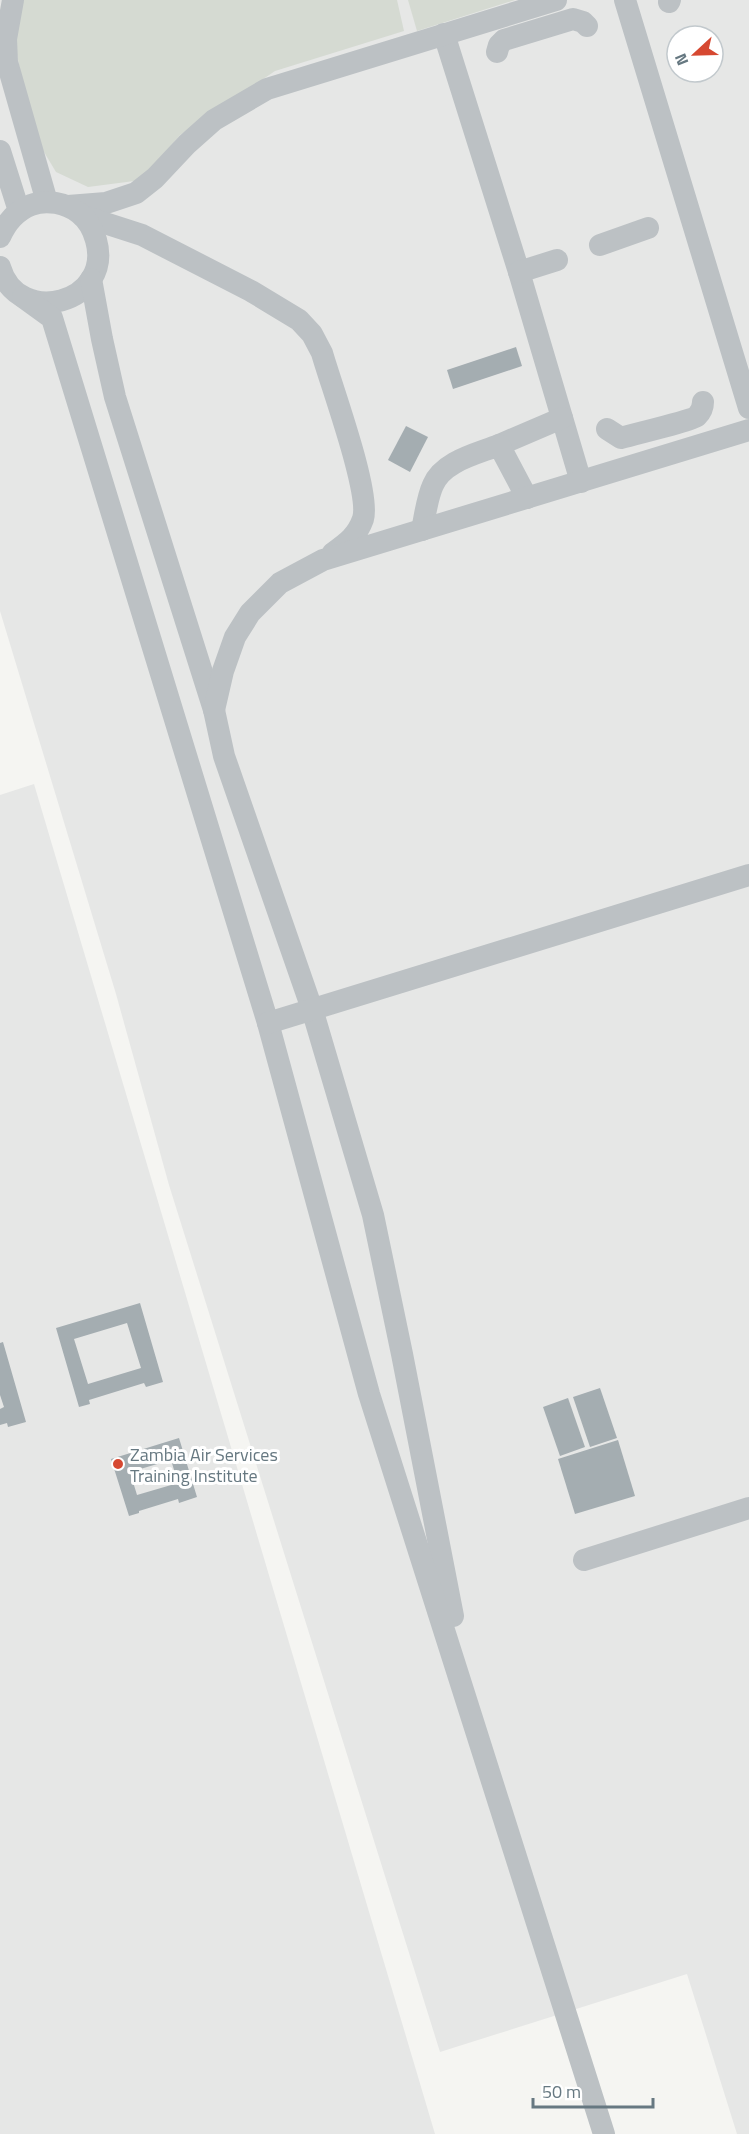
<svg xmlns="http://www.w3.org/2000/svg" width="749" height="2134" font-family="'Titillium Web',sans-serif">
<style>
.built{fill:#e6e7e6;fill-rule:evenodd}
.green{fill:#d5dad2}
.building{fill:#a4adb1;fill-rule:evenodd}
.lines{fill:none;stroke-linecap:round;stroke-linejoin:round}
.minor{stroke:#bcc1c4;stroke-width:22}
.poi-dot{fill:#d64831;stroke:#fff;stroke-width:2}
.labels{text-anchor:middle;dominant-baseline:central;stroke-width:6;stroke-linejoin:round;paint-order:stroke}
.poi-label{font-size:18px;fill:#667881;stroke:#fff;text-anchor:start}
</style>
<rect width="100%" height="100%" fill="#f5f5f2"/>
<g class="built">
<path d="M0,0H749V2134H737L687,1974L440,2052L169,1185L116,994L0,611ZM677,36H713V72H677Z"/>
<path d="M34,784L435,2134H0V795Z"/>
</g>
<g class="green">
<path d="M24,0H397L404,31L275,71L180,135L142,180L88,187L56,172L32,132L15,44L20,9Z"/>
<path d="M408,0H515L417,31Z"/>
</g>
<g class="building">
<path d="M516,347L522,366L453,389L447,370Z"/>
<path d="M406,426L428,437L410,472L388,460Z"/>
<path d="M140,1303L163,1382L146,1387L144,1383L89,1400L90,1404L79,1407L56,1328ZM127,1323L141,1368L88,1384L74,1339Z"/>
<path d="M3,1342L26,1422L8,1427L7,1423L0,1425V1409L4,1407L0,1395V1343Z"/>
<path d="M600,1388L617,1438L590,1447L573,1397Z"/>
<path d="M568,1398L585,1447L560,1456L543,1407Z"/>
<path d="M179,1438L197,1497L179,1503L178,1499L139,1511V1513L129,1516L111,1459ZM171,1460L178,1483L137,1495L130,1472Z"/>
<path d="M618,1440L635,1496L575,1514L558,1459Z"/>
</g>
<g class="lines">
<g class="minor">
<path d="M13,0L6,39L7,62L47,202"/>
<path d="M625,0L749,408"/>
<path d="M669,2L670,0"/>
<path d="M444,34L519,272L581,482"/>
<path d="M497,52L499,45L504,40L573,19L583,22L587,26"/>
<path d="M0,151L19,211"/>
<path d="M68,206L106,203L136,193L155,178L187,144L214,120L267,89L556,0"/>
<path d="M83,216L142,235L251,291L299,320L312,334L322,353C331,385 371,493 363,519C357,536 347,543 333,553"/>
<path d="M0,237C6,223 16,211 31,205C47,199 66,203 79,213C88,220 93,229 96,240C114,303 18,329 0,267"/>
<path d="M600,245L648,228"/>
<path d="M519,272L557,260"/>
<path d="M91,279L102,339L115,397L214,710L224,756L312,1009L373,1215L402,1354L453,1616"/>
<path d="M23,297L52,318L268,1023L369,1394L604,2134"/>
<path d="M607,429L621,438C634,434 691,421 697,416C701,412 703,407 703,402"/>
<path d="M499,445L562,418"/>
<path d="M422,530C425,516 427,498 433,485C443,461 477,454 499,445L527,498"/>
<path d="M214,710L223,671L235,637L250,613L280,583L323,560L749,430"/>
<path d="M268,1023L749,875"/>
<path d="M584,1560L749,1508"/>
</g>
</g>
<circle class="poi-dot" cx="118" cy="1464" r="6"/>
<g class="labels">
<g class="poi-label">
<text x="130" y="1454">Zambia Air Services<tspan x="130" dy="21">Training Institute</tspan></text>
</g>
</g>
<g transform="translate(695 54) rotate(248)"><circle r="28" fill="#ffffff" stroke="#c2c9cd" stroke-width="1.5"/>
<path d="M0-4.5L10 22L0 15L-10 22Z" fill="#d64831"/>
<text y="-9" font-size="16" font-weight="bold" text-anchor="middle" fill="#667881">N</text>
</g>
<path d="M533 2098v9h120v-9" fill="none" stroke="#667881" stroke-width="3"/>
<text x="542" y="2098" font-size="18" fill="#667881" stroke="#ffffff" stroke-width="4.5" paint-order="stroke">50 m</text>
</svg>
